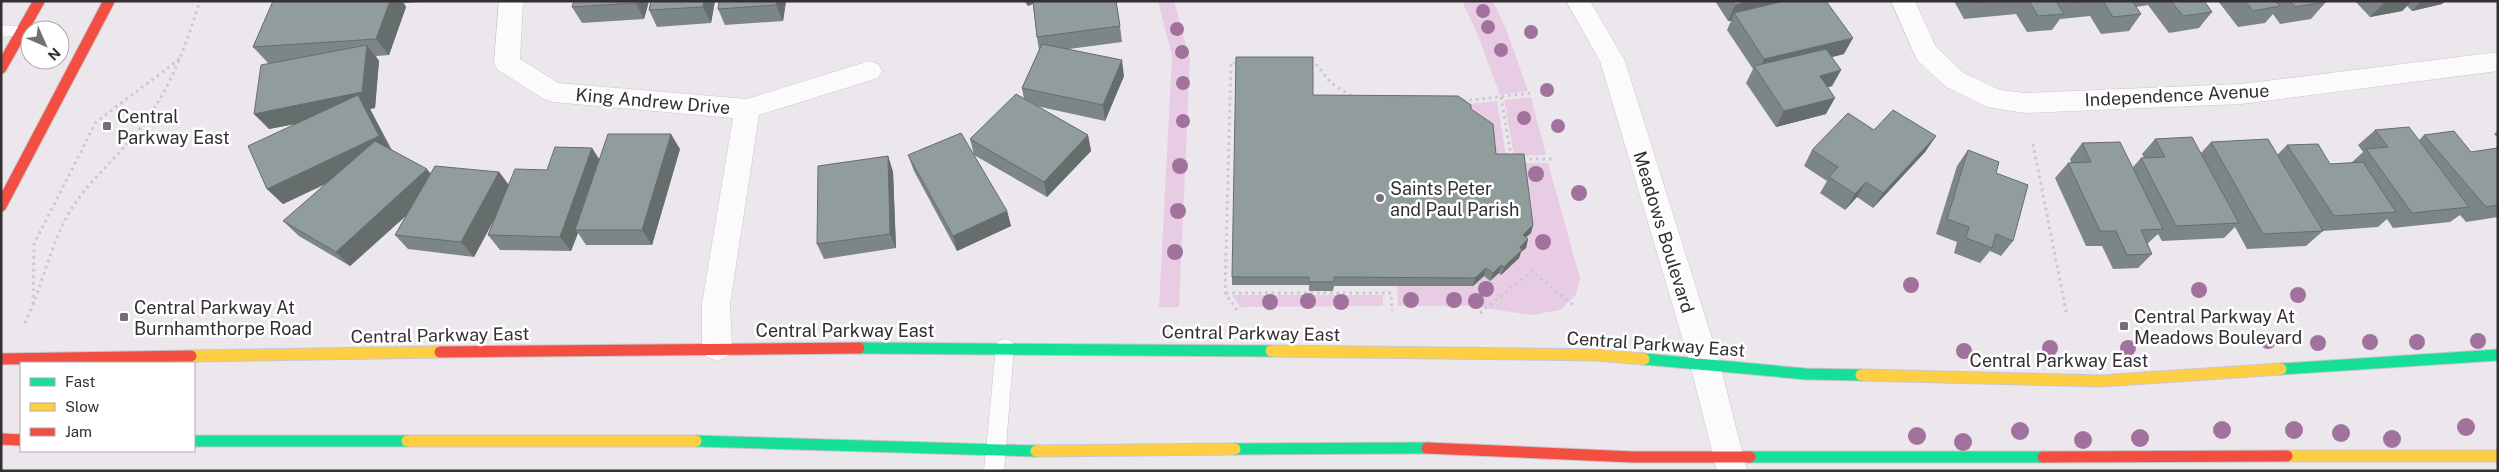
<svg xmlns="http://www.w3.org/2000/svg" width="2499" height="472" font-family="'Public Sans',sans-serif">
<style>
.green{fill:#e8cce4}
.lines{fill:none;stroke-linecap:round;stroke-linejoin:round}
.lane-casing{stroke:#cac5c9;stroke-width:1}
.street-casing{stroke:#cac5c9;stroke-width:1}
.fast-casing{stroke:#cac5c9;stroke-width:13}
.slow-casing{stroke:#cac5c9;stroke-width:13}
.jam-casing{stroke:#cac5c9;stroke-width:13}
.path{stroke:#cac8ca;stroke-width:3;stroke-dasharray:2.5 4;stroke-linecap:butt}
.lane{fill:#fcfbfc;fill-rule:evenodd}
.street{fill:#fcfbfc;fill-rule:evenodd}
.fast{stroke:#16e098;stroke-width:11}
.slow{stroke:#ffcf43;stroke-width:11}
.jam{stroke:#f24e42;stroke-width:11}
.tree{fill:#a2729e}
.wall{fill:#7d8686}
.shaded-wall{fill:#666d6d}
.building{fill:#919c9c;stroke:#666d6d}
.poi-dot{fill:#746f74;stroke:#fff;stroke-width:2}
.labels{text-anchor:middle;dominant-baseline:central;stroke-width:5;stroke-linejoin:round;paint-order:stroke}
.street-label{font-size:18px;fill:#332f33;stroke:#fff}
.poi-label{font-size:18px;fill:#332f33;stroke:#fff;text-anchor:start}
</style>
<rect width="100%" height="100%" fill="#ece7ec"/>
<g class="green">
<path d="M1158,1H1174L1190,60L1179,307H1159L1172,56Z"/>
<path d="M1462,1H1493L1506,29L1528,91L1500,95L1477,33Z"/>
<path d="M1531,97L1546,155L1514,156L1504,100Z"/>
<path d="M1497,101L1506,155H1493L1456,105Z"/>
<path d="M1522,163H1548L1580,278L1576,295L1560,310L1532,315L1470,306H1398L1397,286L1484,276L1490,281L1499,273L1502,275Z"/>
<path d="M1232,295H1383V306L1240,307Z"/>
</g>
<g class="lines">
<g class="lane-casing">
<g id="lane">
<path d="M1,25L28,27L30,31L28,35L1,37Z"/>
<path d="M1005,339L1012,341L1014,347L1004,471H984L996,347L998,341Z"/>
</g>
</g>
<g class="street-casing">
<g id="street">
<path d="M499,1H523L520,59L558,83L747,99L869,61L878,64L882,71L878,78L759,115L730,304L732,348L727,357L717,361L707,357L702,348V304L733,118L553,102L544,99L498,70L494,63Z"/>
<path d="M1566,1H1590L1625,61L1720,364L1747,471H1717L1690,364L1600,61Z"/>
<path d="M1891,1H1915L1936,47L1964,73L2000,90L2025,93L2241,84L2498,52V71L2241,104L2025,113L1987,107L1946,87L1917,60Z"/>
</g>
</g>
<g class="fast-casing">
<g id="fast">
<path d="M859,348L1271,351"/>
<path d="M1644,359L1806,374L1861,375"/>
<path d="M2281,369L2498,355"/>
<path d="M194,441H407"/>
<path d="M696,441L1036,451"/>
<path d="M1235,449L1427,448"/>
<path d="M1750,457H2043"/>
</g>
</g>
<g class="slow-casing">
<g id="slow">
<path d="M1271,351L1598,355L1644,359"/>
<path d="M191,356L440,352"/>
<path d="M1861,375L2101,381L2281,369"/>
<path d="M407,441H696"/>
<path d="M1036,451L1235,449"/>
<path d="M2287,456H2498"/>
</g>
</g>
<g class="jam-casing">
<g id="jam">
<path d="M1,68L39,1"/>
<path d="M1,206L109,1"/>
<path d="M440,352L859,348"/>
<path d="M1,359L191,356"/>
<path d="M1,439L21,440"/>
<path d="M1427,448L1633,457H1750"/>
<path d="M2043,457L2287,456"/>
</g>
</g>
<g class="path">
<path d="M1310,63H1315L1331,83L1353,97"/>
<path d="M1501,97L1511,156"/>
<path d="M1463,101L1533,93"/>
<path d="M2033,144L2067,316"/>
<path d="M1523,159H1552"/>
<path d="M1226,293H1391L1392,311"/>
<path d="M33,304L34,244L96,122L181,58"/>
<path d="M1237,310L1225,293L1231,63H1239"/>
<path d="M1480,313L1532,271L1574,306"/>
<path d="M25,323C42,288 49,247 69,213C87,182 116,159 138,131C169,93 185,48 200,1"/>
</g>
<use href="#lane" class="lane"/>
<use href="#street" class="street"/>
<use href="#fast" class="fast"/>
<use href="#slow" class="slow"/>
<use href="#jam" class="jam"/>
</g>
<g class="tree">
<circle cx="1483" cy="11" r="7"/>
<circle cx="1488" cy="27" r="7"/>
<circle cx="1177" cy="29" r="7"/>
<circle cx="1531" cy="32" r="7"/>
<circle cx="1501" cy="50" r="7"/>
<circle cx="1182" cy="52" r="7"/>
<circle cx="1183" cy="83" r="7"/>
<circle cx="1547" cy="90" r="7"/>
<circle cx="1524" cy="118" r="7"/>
<circle cx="1183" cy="121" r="7"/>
<circle cx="1558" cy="126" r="7"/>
<circle cx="1180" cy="166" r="8"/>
<circle cx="1536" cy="174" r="8"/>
<circle cx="1579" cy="193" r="8"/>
<circle cx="1178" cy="211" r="8"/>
<circle cx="1543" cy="242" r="8"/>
<circle cx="1175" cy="252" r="8"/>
<circle cx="1911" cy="285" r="8"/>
<circle cx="1486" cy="289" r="8"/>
<circle cx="2199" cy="290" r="8"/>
<circle cx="2298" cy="295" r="8"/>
<circle cx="1411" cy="300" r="8"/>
<circle cx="1454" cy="300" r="8"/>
<circle cx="1308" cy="301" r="8"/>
<circle cx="1476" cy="301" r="8"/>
<circle cx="1270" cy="302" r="8"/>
<circle cx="1341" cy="302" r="8"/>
<circle cx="2268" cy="341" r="8"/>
<circle cx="2478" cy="341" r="8"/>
<circle cx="2370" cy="342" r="8"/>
<circle cx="2417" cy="342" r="8"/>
<circle cx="2318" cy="343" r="8"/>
<circle cx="2050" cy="348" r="8"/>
<circle cx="2128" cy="348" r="8"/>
<circle cx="1964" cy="351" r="8"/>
<circle cx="2466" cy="427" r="9"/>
<circle cx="2222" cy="430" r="9"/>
<circle cx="2294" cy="430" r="9"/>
<circle cx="2020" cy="431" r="9"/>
<circle cx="2341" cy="433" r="9"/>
<circle cx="1917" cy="436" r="9"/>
<circle cx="2140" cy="438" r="9"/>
<circle cx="2392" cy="439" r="9"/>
<circle cx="2083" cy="440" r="9"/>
<circle cx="1963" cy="442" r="9"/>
</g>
<g class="wall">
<path d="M273,1H434L404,3L406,7L389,55L376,56L379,61L375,108L370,109L392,150L430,174L499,172L509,185L547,170L592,148L599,159L680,149L652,245H586L578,233L571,251L500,250L488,235L498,212L474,257L408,249L395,235L406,216L350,266L299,236L283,221L328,183L283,204L267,189L296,124L269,129L274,63H268L253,47Z"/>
<path d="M649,1L644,19L582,23L572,7Z"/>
<path d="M651,1H715L711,23L657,27L649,10Z"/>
<path d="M719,1H786L783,21L725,25L718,9Z"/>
<path d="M1024,1H1116L1120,26L1122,42L1069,49L1124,76L1105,121L1036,106L1088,135L1091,151L1047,197L974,155L970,139L1024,99L1022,88L1039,50L1037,37L1033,4L1028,6Z"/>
<path d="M1715,1H1826L1844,54L1832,57L1841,70L1832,86L1828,87L1826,114L1776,127L1746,83L1753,69L1727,30L1731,21H1728Z"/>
<path d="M1954,1H2210L2205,2L2212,12L2199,28L2169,33L2148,5L2136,7L2141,14L2129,31L2101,34L2090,16L2061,19H2060L2052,30L2027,32L2016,14L1964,19Z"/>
<path d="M2218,1H2325L2326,2L2311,19L2280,24L2273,14L2265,23L2238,27Z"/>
<path d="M2355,1H2445L2442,4L2412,11L2407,6L2402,11L2370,17Z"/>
<path d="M1313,95L1471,109L1533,225L1531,233L1526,237L1528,239L1526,248L1521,252L1519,258L1501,275L1499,273L1490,281L1484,276L1473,286H1334L1333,291H1309V285H1232V277Z"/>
<path d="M1874,130L1936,136L1925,152L1873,208L1857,197L1845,210L1820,193L1827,181L1804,166L1812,150Z"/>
<path d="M2375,130L2419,140L2424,135L2471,152L2495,148L2498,146V217L2466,222L2460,215L2450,222L2393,228L2387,219L2378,227L2323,231L2306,246L2247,249L2235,227L2224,238L2162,241L2158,234L2147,244L2152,254L2138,268L2113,269L2102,246H2086L2055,178L2068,163H2071L2070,159L2082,143L2132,168L2141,158H2144L2142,154L2155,139L2201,153L2211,142L2277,155L2287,145L2330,164L2351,163L2363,152L2358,145Z"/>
<path d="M2498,131V138L2494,134Z"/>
<path d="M1968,150L1996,173L2013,241L2001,256L1990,251L1980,263L1954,253L1957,242L1936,234L1957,166Z"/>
<path d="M908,155L1007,211L1011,226L957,251L914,171Z"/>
<path d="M888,156L893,172L896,248L824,259L817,244Z"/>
</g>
<g class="shaded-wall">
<path d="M390,1H402L406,7L389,55L376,39Z"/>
<path d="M636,1H649L644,19L636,3Z"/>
<path d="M704,1H715L711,23L703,7Z"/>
<path d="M777,1H786L783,21L776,5Z"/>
<path d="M1027,1H1038L1028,6Z"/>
<path d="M1750,1H1812L1734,13L1731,21H1728L1735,5Z"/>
<path d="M2386,1H2412L2402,11L2370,17Z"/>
<path d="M2421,1H2445L2442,4L2412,11Z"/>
<path d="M1853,38L1844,54L1759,75L1758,73L1764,59Z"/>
<path d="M367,45L379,61L375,108L370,109L392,152L283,204L267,189L366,110L269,129L254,114Z"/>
<path d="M1122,60L1124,76L1105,121L1103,105Z"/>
<path d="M1841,70L1832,86L1811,92L1820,76Z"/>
<path d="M1835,98L1826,114L1776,127L1784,111Z"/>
<path d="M671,134L680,149L652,245L642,230Z"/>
<path d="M1088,135L1091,151L1047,197L1044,182Z"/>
<path d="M1936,136L1925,152L1873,208L1883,193Z"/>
<path d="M592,148L602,164L575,230L578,233L571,251L560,237Z"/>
<path d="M888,156L893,172L896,248L890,234Z"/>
<path d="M427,169L440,185L350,266L336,252Z"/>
<path d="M499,172L511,188L474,257L461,242Z"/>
<path d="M1866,182L1857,197L1845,210L1855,194Z"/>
<path d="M1007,211L1011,226L957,251L953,236Z"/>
<path d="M1533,225L1531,233L1520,243L1523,235Z"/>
<path d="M1528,239L1526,248L1521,252L1519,258L1501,275L1504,267L1520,247Z"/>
<path d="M1501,265L1499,273L1490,281L1493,273Z"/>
<path d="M1486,268L1484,276L1473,286L1475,278Z"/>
</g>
<g class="building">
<path d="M273,1H390L376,39L253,47Z"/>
<path d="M574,1H636V3L572,7Z"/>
<path d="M651,1H704L703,7L649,10Z"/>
<path d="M719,1H777L776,5L718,9Z"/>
<path d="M1033,1H1116L1120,26L1037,37Z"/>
<path d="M1732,1H1750L1735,5Z"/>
<path d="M1784,1H1826L1853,38L1764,59L1734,13Z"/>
<path d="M1974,1H1990L1974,3Z"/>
<path d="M2029,1H2056L2064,14L2038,16Z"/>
<path d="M2071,1H2088L2072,3Z"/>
<path d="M2103,1H2132L2141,14L2113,17Z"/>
<path d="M2171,1H2204L2212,12L2183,16Z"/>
<path d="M2245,1H2275L2280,6L2253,11Z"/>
<path d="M2290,1H2325L2326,2L2295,7Z"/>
<path d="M1042,44L1122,60L1103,105L1022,88Z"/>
<path d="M367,45L362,92L254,114L261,65Z"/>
<path d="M1826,49L1841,70L1820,76L1835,98L1784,111L1754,66Z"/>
<path d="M1236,57H1313V95L1458,96L1471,105V109L1493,124L1496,154H1524L1533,225L1523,235L1528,239L1520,247L1522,250L1504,267L1501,265L1493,273L1486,268L1475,278L1334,277V282H1309V277H1232Z"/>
<path d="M1016,94L1088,135L1044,182L970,139Z"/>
<path d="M358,95L379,136L267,189L248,146Z"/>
<path d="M1893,110L1936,136L1883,193L1866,182L1855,194L1829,177L1838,167L1812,150L1848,113L1874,130Z"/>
<path d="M2409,127L2469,207L2412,213L2366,149L2388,147L2375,130Z"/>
<path d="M2454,131L2471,152L2498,148V205L2486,207L2424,135Z"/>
<path d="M961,133L1007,211L953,236L908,155Z"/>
<path d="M608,134H671L642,230H575Z"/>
<path d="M2192,137L2239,223L2176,226L2141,158L2165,157L2155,139Z"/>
<path d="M2268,139L2323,231L2263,234L2211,142Z"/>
<path d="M375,141L427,169L336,252L283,221Z"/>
<path d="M2120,142L2163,229L2141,230L2152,254L2127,255L2116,231H2100L2068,163L2091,162L2082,143Z"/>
<path d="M2318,144L2330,164L2363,162L2396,212L2334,216L2287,145Z"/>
<path d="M555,147L592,148L560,237L488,235L515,169L547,170Z"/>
<path d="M1968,150L1999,162L1996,173L2028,185L2013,241L1996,234L1992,248L1966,238L1969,227L1947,219Z"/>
<path d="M888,156L890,234L817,244L818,166Z"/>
<path d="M435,166L499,172L461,242L395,235Z"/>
</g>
<g class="poi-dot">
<rect x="102" y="121" width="10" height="10" rx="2.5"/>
<circle cx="1380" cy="198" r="5"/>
<rect x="119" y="312" width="10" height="10" rx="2.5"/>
<rect x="2119" y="321" width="10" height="10" rx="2.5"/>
</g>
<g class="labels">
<g class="street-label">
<text transform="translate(2177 95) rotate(-3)">Independence Avenue</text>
<text transform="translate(653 101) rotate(5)">King Andrew Drive</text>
<text transform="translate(1664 232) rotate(73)">Meadows Boulevard</text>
<text x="845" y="330">Central Parkway East</text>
<text transform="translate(1251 333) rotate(1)">Central Parkway East</text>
<text transform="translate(440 335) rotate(-1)">Central Parkway East</text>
<text transform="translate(1656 344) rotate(4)">Central Parkway East</text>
<text x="2059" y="360">Central Parkway East</text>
</g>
<g class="poi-label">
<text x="117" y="116">Central<tspan x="117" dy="21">Parkway East</tspan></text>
<text x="1390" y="188">Saints Peter<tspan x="1390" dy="21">and Paul Parish</tspan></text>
<text x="134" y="307">Central Parkway At<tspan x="134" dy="21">Burnhamthorpe Road</tspan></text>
<text x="2134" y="316">Central Parkway At<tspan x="2134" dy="21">Meadows Boulevard</tspan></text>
</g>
</g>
<rect width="2499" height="472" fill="none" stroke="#332f33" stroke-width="5"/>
<rect x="20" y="362" width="175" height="90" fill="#ffffff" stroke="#adacad"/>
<rect x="30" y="378" width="25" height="8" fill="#16e098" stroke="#adacad"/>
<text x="65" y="387" font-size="15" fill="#332f33">Fast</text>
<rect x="30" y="403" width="25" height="8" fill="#ffcf43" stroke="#adacad"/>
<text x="65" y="412" font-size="15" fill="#332f33">Slow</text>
<rect x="30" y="428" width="25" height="8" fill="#f24e42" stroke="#adacad"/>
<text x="65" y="437" font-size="15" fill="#332f33">Jam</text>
<g transform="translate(45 45) rotate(135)"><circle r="24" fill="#ffffff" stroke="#adacad"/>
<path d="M0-4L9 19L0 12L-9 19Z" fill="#746f74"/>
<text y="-8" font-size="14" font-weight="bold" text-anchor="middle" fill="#332f33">N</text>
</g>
</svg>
